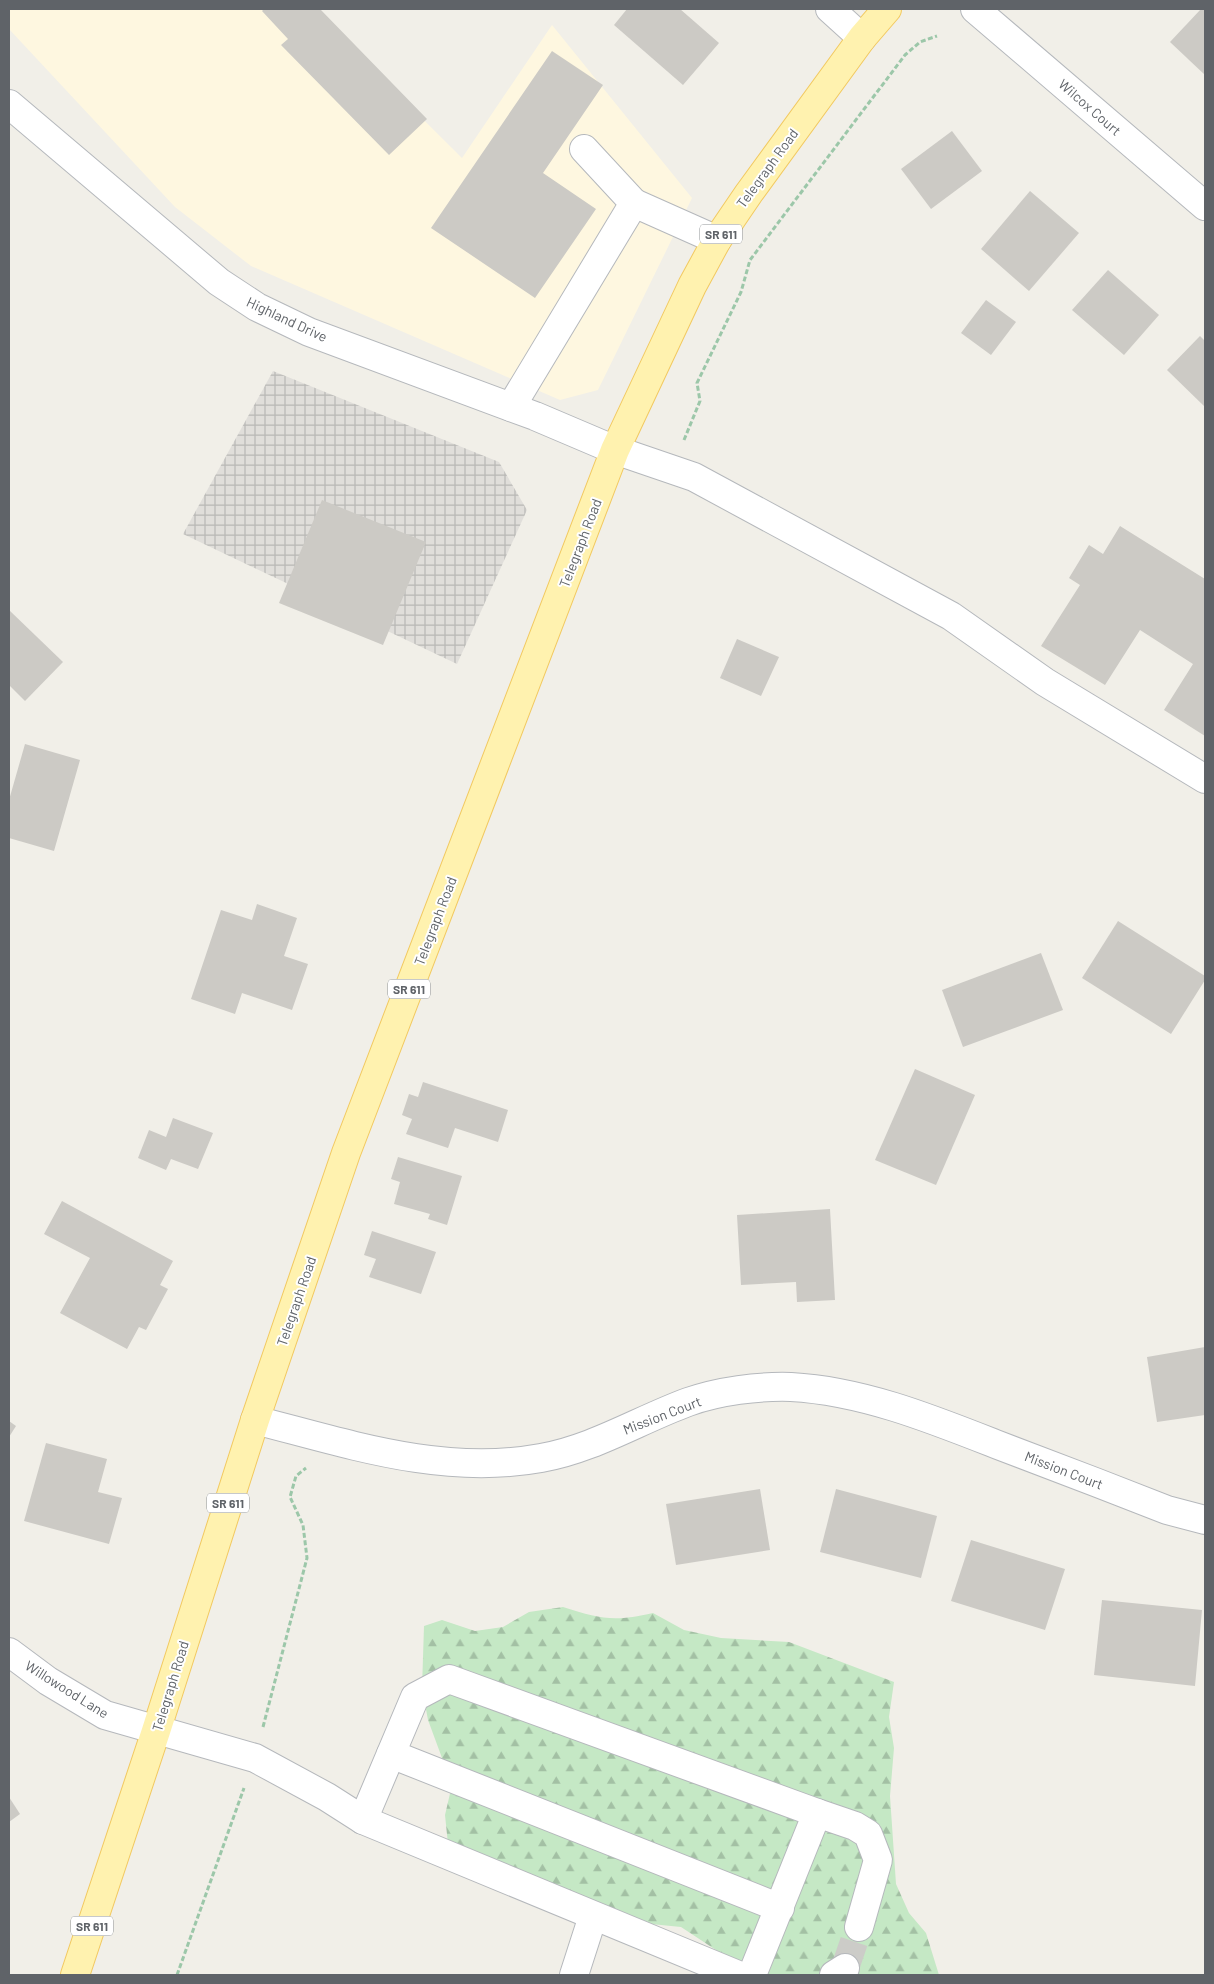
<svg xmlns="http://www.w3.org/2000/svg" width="1214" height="1984" font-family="Barlow,sans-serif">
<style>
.commercial{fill:#fef7e0}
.industrial{fill:url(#industrial-grid)}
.forest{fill:url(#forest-firs)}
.building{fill:#cccac5}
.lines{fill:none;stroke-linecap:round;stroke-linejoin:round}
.minor-tunnel{stroke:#ccccc8;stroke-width:28;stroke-dasharray:28 14;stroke-linecap:butt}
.minor-casing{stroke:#b5b8bc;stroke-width:30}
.major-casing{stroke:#f2c960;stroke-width:30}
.path{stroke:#9cc7a9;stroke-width:3;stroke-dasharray:5 2.5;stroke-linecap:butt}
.minor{stroke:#fff;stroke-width:28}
.major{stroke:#fff2af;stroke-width:28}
.labels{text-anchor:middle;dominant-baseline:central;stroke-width:4;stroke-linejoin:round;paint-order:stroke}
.shield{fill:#fff;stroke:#8f9295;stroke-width:1}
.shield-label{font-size:12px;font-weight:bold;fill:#5f6368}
.street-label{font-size:14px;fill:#5f6368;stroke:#fff}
</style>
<defs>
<pattern id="industrial-grid" width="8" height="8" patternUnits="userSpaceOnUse" patternTransform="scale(1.25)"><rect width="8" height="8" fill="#e0deda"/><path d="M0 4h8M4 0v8" fill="none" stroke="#b9b8b5"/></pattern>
<pattern id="forest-firs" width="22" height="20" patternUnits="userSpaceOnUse" patternTransform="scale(1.25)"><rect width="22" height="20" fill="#c5e8c5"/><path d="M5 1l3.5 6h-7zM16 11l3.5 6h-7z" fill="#a3c0a4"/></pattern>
</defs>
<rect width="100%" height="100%" fill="#f1efe8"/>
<path class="commercial" d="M9,9H312L462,158L552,25L692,198L598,390L560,400L251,266L175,207L9,29Z"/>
<path class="industrial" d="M273,371L499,462L527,510L457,664L183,534Z"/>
<path class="forest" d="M563,1607C600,1619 614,1622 653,1613L684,1630L721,1638L789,1642L894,1682L889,1717L894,1748L890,1796L896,1884L909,1913L926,1933L939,1975H754L681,1927L621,1921L448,1844L445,1815L452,1785L428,1720L422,1688L424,1626L442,1620L475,1631L503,1627L529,1612Z"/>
<g class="building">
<path d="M264,9H320L427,119L389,155L281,45L288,39L262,11Z"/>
<path d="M627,9H680L719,43L683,85L614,25Z"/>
<path d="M1201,9L1205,10V75L1170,42Z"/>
<path d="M552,51L603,85L543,173L596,209L535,298L431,228Z"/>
<path d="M952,131L982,171L931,209L901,169Z"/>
<path d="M1030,191L1079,233L1029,291L981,249Z"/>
<path d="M1108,270L1159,315L1124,355L1072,310Z"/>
<path d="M986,300L1016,322L991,355L961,333Z"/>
<path d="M1200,336L1205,341V407L1167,370Z"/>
<path d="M322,500L426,542L383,645L279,603Z"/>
<path d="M1120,526L1205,579V736L1164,710L1193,664L1140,630L1105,685L1041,646L1080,585L1069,578L1089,545L1103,554Z"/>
<path d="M9,610L63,662L25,701L9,685Z"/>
<path d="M737,639L779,657L761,696L720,678Z"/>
<path d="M25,744L80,760L54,851L9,838V800Z"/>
<path d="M257,904L297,918L284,956L308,964L292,1010L242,993L235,1014L191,999L221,910L252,920Z"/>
<path d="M1118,921L1205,976V980L1171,1034L1082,978Z"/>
<path d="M1041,953L1063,1010L963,1047L942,990Z"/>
<path d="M915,1069L975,1095L936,1185L875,1160Z"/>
<path d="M423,1082L508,1110L498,1142L455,1128L448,1148L406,1134L412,1119L402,1115L409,1094L418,1097Z"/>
<path d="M173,1118L213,1133L198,1169L171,1159L166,1170L138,1158L149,1130L166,1137Z"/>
<path d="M398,1157L462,1176L447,1225L428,1219L430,1214L394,1204L400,1182L391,1179Z"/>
<path d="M62,1201L173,1261L160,1285L168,1289L146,1330L139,1327L127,1349L60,1313L90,1258L44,1234Z"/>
<path d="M830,1209L835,1300L797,1302L796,1282L741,1285L737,1215Z"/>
<path d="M372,1231L436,1252L421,1294L369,1277L376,1259L364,1255Z"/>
<path d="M1205,1347V1415L1157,1422L1147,1357Z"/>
<path d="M9,1421L16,1426L9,1437Z"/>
<path d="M46,1443L107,1459L98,1492L122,1498L109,1544L24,1521Z"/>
<path d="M760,1489L770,1550L676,1565L666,1504Z"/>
<path d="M836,1489L937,1516L921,1578L820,1552Z"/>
<path d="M971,1540L1065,1569L1045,1630L951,1601Z"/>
<path d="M1102,1600L1202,1610L1195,1686L1094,1675Z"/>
<path d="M9,1797L20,1814L9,1822Z"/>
</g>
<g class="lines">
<path class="minor-tunnel" d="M845,1968L859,1927"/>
<g class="minor-casing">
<g id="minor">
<path d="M830,9L862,38"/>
<path d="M975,9L1205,206"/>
<path d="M9,104L219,282L257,307L309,332L535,416L615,450L694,477L951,616L1045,682L1205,779"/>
<path d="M634,203L717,240"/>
<path d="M511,407L634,203L584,149"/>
<path d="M255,1420C349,1444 443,1476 541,1458C593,1449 639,1420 688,1402C719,1391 758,1386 791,1387C863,1391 932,1419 998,1445C1054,1466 1111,1488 1167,1510L1205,1520"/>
<path d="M9,1652L48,1681L105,1715L255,1758L327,1797L363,1820L738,1975"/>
<path d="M391,1754L780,1908"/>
<path d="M817,1813L855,1826L868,1834L878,1860L859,1927"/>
<path d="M363,1820L415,1697L449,1679L817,1813L752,1975"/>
<path d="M574,1975L593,1916"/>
<path d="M834,1975L845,1968"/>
</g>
</g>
<g class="major-casing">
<path id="major" d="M75,1975L156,1731L255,1420L346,1153L615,450L692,286L717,240L749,193L862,38L887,9"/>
</g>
<g class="path">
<path d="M684,440L700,401L697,383L741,292L750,260L905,55L920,42L937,36"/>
<path d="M263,1727L307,1558L303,1525L290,1497L296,1476L306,1468"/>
<path d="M177,1975L244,1788"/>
</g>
<use href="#minor" class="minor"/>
<use href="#major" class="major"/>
</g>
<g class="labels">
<g class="shield">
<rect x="700" y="224.5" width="42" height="19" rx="4"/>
<rect x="388" y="979.5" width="42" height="19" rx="4"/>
<rect x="207" y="1493.5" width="42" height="19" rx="4"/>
<rect x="71" y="1916.5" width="42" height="19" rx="4"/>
</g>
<g class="shield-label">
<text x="721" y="234">SR 611</text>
<text x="409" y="989">SR 611</text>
<text x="228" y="1503">SR 611</text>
<text x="92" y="1926">SR 611</text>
</g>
<g class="street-label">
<text transform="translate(1090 107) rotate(41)">Wilcox Court</text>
<text transform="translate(767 168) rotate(-54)">Telegraph Road</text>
<text transform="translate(287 319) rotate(25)">Highland Drive</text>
<text transform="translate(580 543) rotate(-69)">Telegraph Road</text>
<text transform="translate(435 921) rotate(-69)">Telegraph Road</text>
<text transform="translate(296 1301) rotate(-71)">Telegraph Road</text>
<text transform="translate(662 1415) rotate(-21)">Mission Court</text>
<text transform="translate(1064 1470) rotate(21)">Mission Court</text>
<text transform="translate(170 1686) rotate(-73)">Telegraph Road</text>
<text transform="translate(67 1689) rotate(32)">Willowood Lane</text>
</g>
</g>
<rect width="1214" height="1984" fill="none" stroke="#5f6368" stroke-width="20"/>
</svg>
